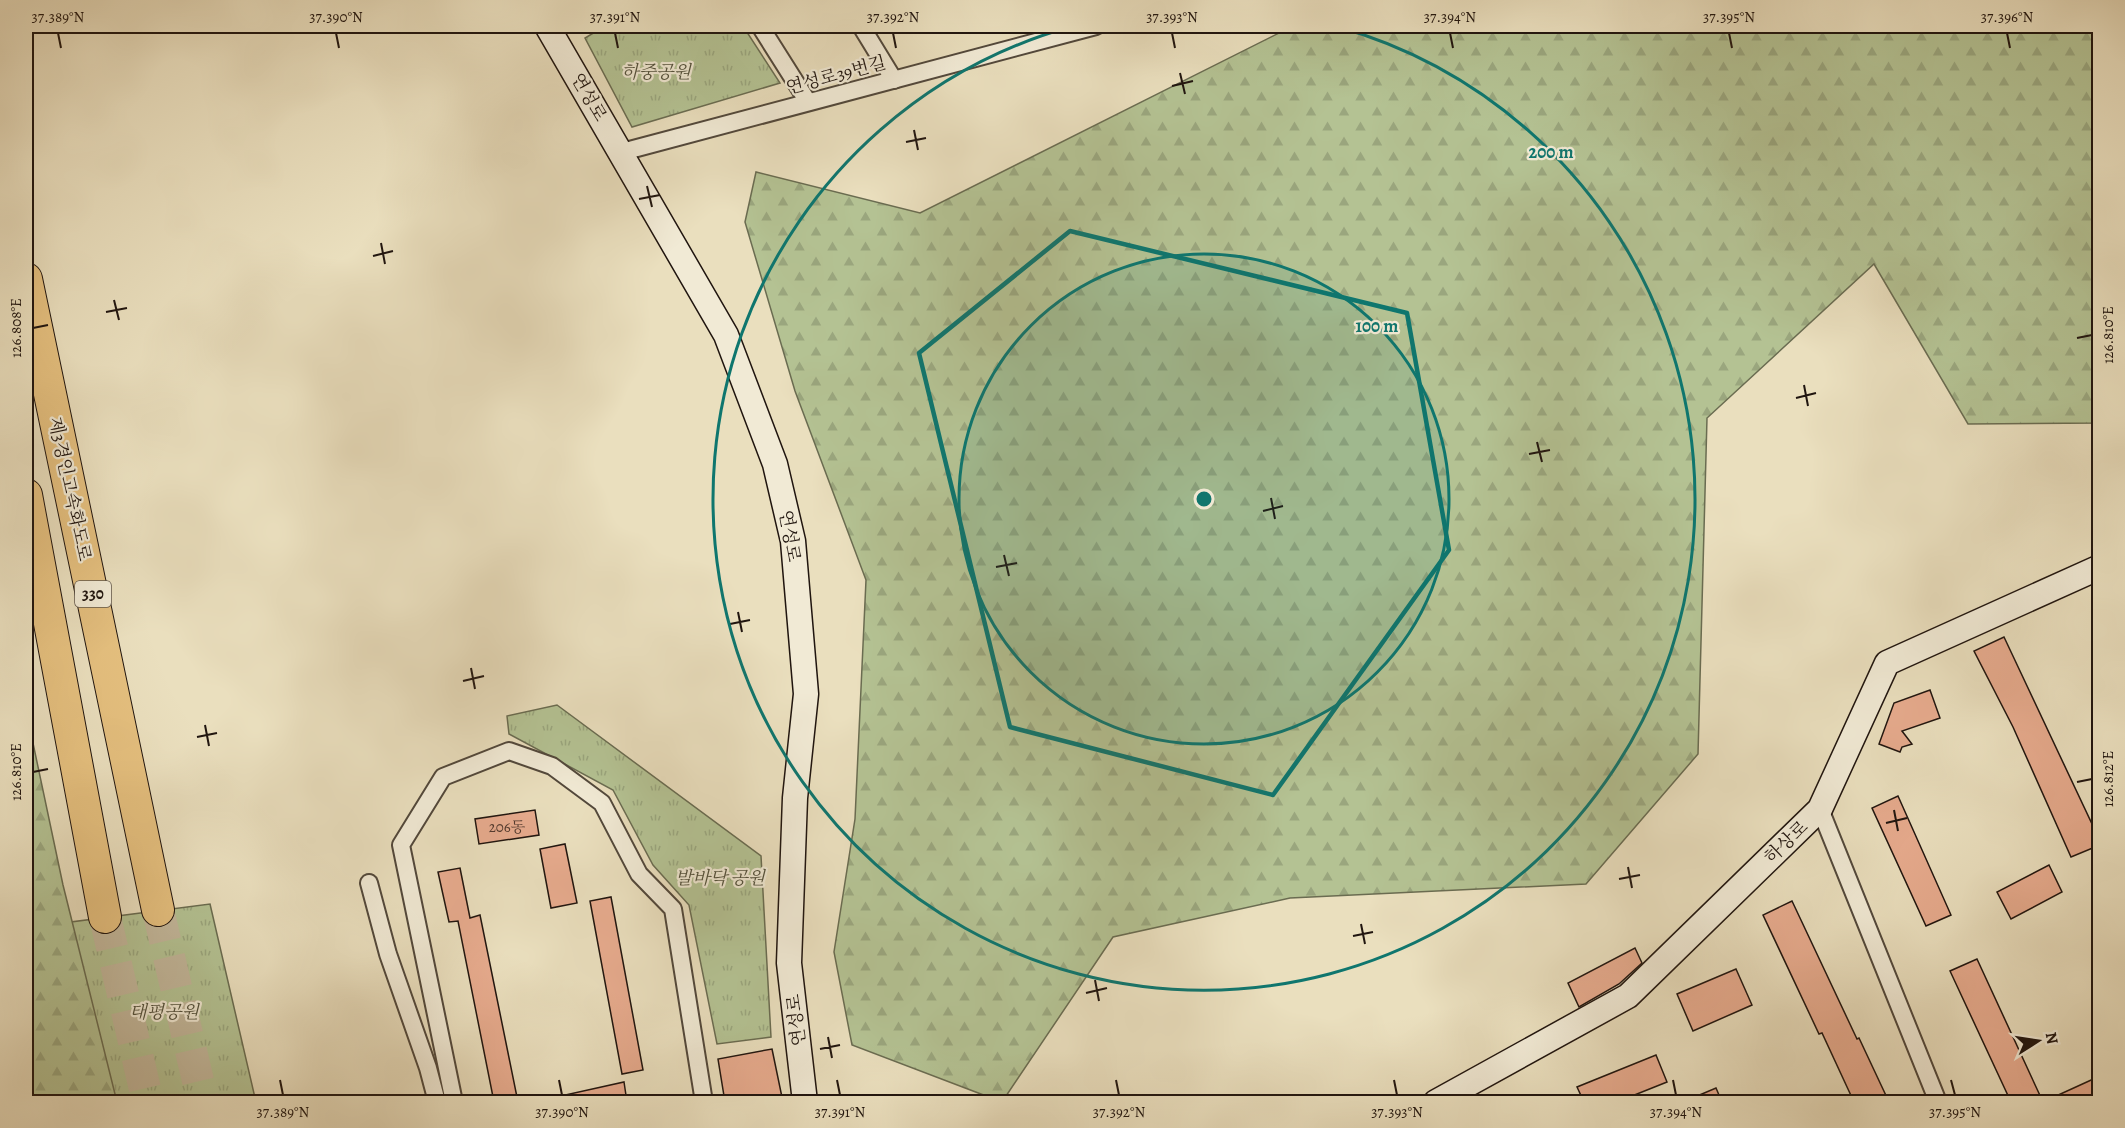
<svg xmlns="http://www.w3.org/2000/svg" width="2125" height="1128" font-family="Alegreya,'Noto Serif KR',serif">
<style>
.grass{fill:url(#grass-tufts);stroke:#6a6c51;stroke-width:1.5}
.forest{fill:url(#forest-firs);stroke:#6a6c51;stroke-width:1.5}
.building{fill:#e7ab8e;stroke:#20150f;stroke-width:1.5}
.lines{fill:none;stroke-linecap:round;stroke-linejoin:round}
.highway-tunnel{stroke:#c2b79b;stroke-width:32;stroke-dasharray:32 16;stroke-linecap:butt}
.street-casing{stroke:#52483b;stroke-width:20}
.secondary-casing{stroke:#20150f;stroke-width:27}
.highway-casing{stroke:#20150f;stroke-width:34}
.street{stroke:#f1ead5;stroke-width:16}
.secondary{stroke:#f1ead5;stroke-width:24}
.highway{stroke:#e5c07f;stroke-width:32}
.marked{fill:none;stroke:#0f766e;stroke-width:4.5;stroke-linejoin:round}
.ticks{fill:none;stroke:#20150f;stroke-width:2}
.ring{fill:none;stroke:#0f766e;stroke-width:3}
.labels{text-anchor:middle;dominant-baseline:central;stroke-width:4.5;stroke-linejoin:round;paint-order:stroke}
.number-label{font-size:15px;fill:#523a2f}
.shield{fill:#f1ead5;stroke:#5f554a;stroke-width:1.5}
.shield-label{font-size:16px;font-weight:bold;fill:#20150f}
.park-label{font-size:18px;font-style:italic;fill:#54523d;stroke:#f1ead5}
.street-label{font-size:18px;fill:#20150f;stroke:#f1ead5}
.centre{fill:#0f766e;stroke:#f1ead5;stroke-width:3}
.ring-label{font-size:18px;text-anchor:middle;font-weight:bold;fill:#0f766e;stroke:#f1ead5;stroke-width:4.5;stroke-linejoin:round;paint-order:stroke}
.neatline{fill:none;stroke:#20150f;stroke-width:2}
.ticks-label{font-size:15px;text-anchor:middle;fill:#20150f}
</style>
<defs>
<pattern id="grass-tufts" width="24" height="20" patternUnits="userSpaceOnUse" patternTransform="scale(1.5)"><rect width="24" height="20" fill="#b4c293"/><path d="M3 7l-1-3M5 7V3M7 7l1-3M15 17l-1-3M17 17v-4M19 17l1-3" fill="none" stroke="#9aa67e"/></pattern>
<pattern id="forest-firs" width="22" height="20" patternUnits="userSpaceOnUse" patternTransform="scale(1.5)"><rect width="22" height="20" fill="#b4c293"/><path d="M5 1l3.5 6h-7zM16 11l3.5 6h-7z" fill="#9aa67e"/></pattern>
</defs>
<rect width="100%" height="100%" fill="#eadfbe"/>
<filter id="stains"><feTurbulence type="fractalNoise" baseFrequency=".00333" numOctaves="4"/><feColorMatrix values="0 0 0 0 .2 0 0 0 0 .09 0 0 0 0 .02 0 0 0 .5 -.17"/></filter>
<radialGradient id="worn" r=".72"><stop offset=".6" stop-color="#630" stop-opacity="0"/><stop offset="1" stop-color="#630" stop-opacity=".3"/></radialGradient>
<g class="grass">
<path d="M605,26H743L780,83L632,127L585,38Z"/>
<path d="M557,705L761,856L771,1037L717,1044L689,905L653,865L613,790L509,734L507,716Z"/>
<path d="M210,904L256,1102H113L71,922Z"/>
</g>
<g class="forest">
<path d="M1293,26H2099V423L1968,424L1874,264L1707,418L1698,754L1586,884L1290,898L1113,937L1002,1102L852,1045L834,952L855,819L866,580L795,391L745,222L756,172L920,213Z"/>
<path d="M26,710L63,885L117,1102H26Z"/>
</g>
<g class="building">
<path d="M2004,637L2100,841V845L2071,857L2013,727L1974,651Z"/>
<path d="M1930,690L1940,718L1902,731L1912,744L1902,747L1900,752L1879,744L1894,703Z"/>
<path d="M1898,796L1951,915L1926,926L1872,808Z"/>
<path d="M535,810L539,835L479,844L475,819Z"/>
<path d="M565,844L577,903L551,908L540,849Z"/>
<path d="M2049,865L2062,892L2011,919L1997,892Z"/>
<path d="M460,868L470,918L480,915L518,1102H494L458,921L449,922L438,872Z"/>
<path d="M611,897L643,1070L622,1074L590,901Z"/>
<path d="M1792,901L1857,1039L1859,1038L1889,1102H1854L1822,1033L1819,1034L1763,915Z"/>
<path d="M1635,948L1642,963L1619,984L1579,1007L1568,983Z"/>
<path d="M1977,959L2043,1102L2100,1076V1102H2011L1950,971Z"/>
<path d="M1736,969L1752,1005L1693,1031L1677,994Z"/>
<path d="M772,1049L783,1102H725L718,1059Z"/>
<path d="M1656,1055L1667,1082L1617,1102H1584L1577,1087Z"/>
<path d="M624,1082L627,1102H556V1097Z"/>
<path d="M1716,1088L1722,1102H1683Z"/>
</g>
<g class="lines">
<g class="highway-tunnel">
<path d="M158,910L203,1102"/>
<path d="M105,917L148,1102"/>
</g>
<g class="street-casing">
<g id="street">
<path d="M760,26L808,102"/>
<path d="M861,26L894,80"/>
<path d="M622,152L1096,26"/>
<path d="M1820,809L1938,1102"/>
<path d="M369,883L388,954L428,1068L437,1102"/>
<path d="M454,1102L401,845L443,777L509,751L552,766L602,803L639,874L673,909L704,1102"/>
</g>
</g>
<g class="secondary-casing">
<g id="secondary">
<path d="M547,26L726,335L775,464L793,541L806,694L795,798L789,963L805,1102"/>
<path d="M1436,1102L1628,996L1820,809L1887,663L2100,567"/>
</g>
</g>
<g class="highway-casing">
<g id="highway">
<path d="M26,279L158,910"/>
<path d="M26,495L105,917"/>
</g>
</g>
<use href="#street" class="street"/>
<use href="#secondary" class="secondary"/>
<use href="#highway" class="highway"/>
</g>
<path class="marked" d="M1070,231L1407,313L1449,550L1273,795L1010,727L919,353Z"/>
<path class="ticks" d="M58,33L61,48M336,33L339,48M615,33L618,48M893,33L896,48M1172,33L1175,48M1450,33L1453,48M1729,33L1732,48M2007,33L2010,48M1180,73L1185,94M1172,86L1193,81M914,130L918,150M906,142L926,138M647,186L652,207M639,199L660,195M381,243L385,264M373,256L393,251M114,300L119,320M106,312L127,308M33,328L48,325M2077,338L2092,335M1804,385L1808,406M1796,398L1816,393M1537,442L1542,462M1529,454L1550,450M1271,498L1275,519M1263,511L1283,506M1004,555L1009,576M996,567L1017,563M738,612L742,632M730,624L750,620M471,668L475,689M463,681L484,676M205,725L209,746M197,737L217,733M33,772L48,769M2077,782L2092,779M1894,810L1898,831M1886,823L1907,818M1628,867L1632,888M1619,879L1640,875M1361,924L1365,944M1353,936L1373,932M1095,980L1099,1001M1086,993L1107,988M828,1037L832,1058M820,1049L840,1045M280,1080L283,1095M559,1080L562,1095M837,1080L840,1095M1116,1080L1119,1095M1394,1080L1397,1095M1673,1080L1676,1095M1951,1080L1955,1095"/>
<circle cx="1204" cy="499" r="245" fill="#0f766e" fill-opacity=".12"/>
<g class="ring">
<circle cx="1204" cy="499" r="245"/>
<path d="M1335 26A491 491 0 1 1 1073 26"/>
</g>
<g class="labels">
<g class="number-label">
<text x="507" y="827">206동</text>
</g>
<rect class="shield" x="75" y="581" width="36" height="26" rx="4.5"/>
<g class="shield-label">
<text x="93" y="594">330</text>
</g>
<g class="park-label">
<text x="656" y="72">하중공원</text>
<text x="720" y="878">발바닥 공원</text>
<text x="164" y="1012">태평공원</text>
</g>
<g class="street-label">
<text transform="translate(836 75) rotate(-15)">연성로39번길</text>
<text transform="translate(589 97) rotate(60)">연성로</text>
<text transform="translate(70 489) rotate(78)">제3경인고속화도로</text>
<text transform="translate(790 536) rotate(80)">연성로</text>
<text transform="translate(1786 842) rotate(-44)">하상로</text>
<text transform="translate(796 1020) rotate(-97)">연성로</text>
</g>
</g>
<circle cx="1204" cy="499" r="9" class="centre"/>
<g class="ring-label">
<text x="1551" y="158">200 m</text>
<text x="1377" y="332">100 m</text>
</g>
<rect width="2125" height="1128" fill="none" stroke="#eadfbe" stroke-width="66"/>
<g transform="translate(2038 1041) rotate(78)" stroke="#f1ead5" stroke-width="4.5" paint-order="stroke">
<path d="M0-4.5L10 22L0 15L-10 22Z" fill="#20150f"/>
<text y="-9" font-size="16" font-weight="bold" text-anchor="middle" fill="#20150f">N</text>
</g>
<rect x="33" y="33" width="2059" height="1062" class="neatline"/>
<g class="ticks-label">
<text x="58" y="22">37.389°N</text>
<text x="336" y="22">37.390°N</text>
<text x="615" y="22">37.391°N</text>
<text x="893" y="22">37.392°N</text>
<text x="1172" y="22">37.393°N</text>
<text x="1450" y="22">37.394°N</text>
<text x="1729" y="22">37.395°N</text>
<text x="2007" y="22">37.396°N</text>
<text transform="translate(16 328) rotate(-90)" y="5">126.808°E</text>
<text transform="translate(2108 335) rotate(-90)" y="5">126.810°E</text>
<text transform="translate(16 772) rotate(-90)" y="5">126.810°E</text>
<text transform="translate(2108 779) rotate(-90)" y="5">126.812°E</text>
<text x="283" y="1117">37.389°N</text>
<text x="562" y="1117">37.390°N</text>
<text x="840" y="1117">37.391°N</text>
<text x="1119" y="1117">37.392°N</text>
<text x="1397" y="1117">37.393°N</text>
<text x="1676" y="1117">37.394°N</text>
<text x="1955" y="1117">37.395°N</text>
</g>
<rect width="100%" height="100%" filter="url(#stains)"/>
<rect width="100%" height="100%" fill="url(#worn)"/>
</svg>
